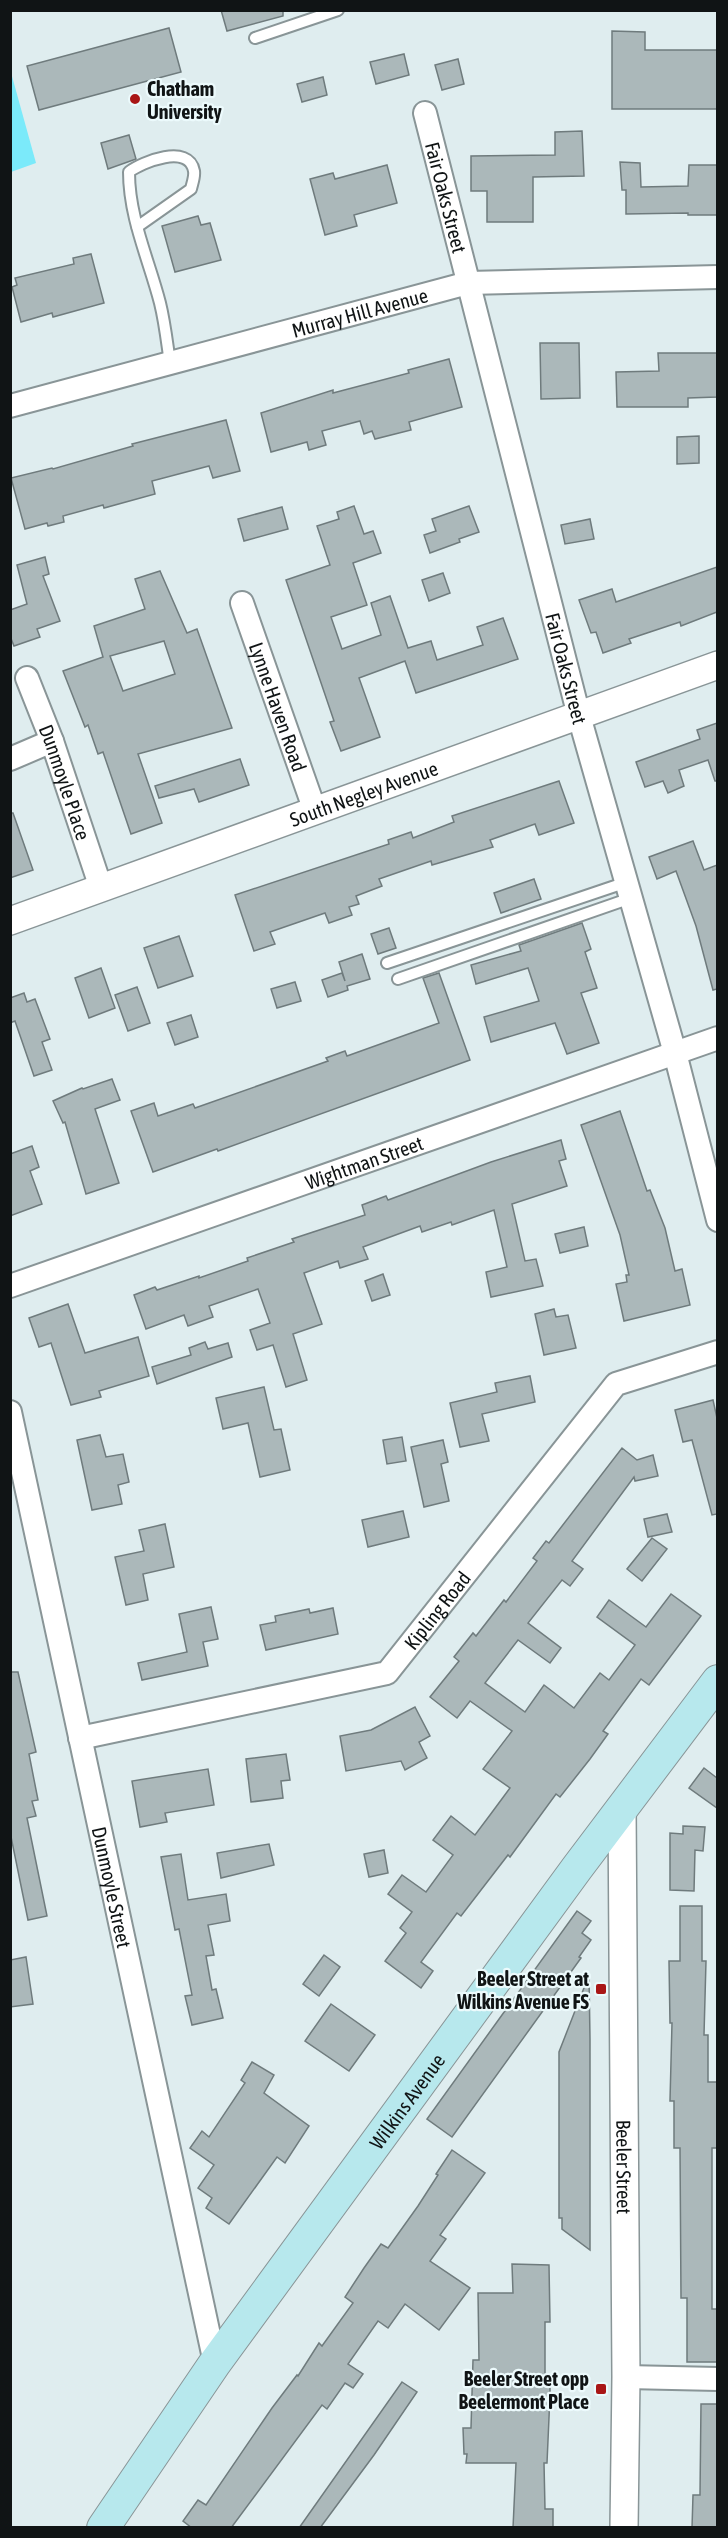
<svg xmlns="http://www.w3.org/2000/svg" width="728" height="2538" font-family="'Asap Condensed',sans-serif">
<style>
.green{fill:#7beafa}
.building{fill:#abb8ba;stroke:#6f7b7d;stroke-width:1.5;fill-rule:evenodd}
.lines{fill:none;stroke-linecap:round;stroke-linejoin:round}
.service-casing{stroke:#899597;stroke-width:14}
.minor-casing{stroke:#899597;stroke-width:26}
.tertiary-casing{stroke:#899597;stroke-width:30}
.secondary-casing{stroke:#899597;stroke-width:34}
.service{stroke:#fff;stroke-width:10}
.minor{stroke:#fff;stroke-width:22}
.tertiary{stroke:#fff;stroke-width:27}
.secondary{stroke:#b7e8ed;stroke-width:32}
.poi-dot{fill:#a91616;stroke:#ecfafc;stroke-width:2}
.labels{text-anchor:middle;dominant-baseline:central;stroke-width:4.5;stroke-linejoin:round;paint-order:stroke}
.poi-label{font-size:20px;font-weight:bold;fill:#101415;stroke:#ecfafc;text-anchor:end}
.street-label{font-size:20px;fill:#101415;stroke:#ecfafc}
</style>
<rect width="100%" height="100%" fill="#dfedef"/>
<path class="green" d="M10,69L36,163L11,172H10Z"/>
<g class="building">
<path d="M221,10H283V16L227,31Z"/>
<path d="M169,28L181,72L39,110L27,66Z"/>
<path d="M612,31L645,32V50H717V109H612Z"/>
<path d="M404,54L409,75L376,84L370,62Z"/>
<path d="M458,59L464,84L442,90L435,65Z"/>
<path d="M323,77L327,95L302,102L297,84Z"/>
<path d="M582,131L584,176L533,177V222H487V191H471V156L555,155V132Z"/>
<path d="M129,135L136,159L108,169L101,143Z"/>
<path d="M620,162L640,163L641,187L688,186L689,165H717V215H688V213L626,214V190H622Z"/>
<path d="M387,165L397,203L354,215L357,226L325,235L310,179L333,173L335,179Z"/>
<path d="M198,216L201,225L210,223L221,260L175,272L162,226Z"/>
<path d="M91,254L104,303L53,317L52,313L21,322L12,287L17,285L15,278L74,264L73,258Z"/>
<path d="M540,343H579L580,398L541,399Z"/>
<path d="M658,353H717V397L688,398V407H617L616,372L659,371Z"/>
<path d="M449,359L462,407L409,422L411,430L375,439L372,431L364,434L360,421L322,431L326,445L309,450L307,442L271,452L261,413L333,390V393L409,373L408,370Z"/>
<path d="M226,420L240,471L213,478L209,466L152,481L155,494L104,508L103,505L63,516L64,522L48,526L47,523L25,529L11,478L52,468L53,469L133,446L132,444Z"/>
<path d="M699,436V463L677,464V437Z"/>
<path d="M354,506L364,534L373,531L381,553L353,563L367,605L331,617L342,649L381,635L371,603L390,596L408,648L431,641L437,660L483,645L477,627L503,618L518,659L416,693L405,661L359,678L380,737L341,751L330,722L334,721L286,580L330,565L317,526L339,519L337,512Z"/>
<path d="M469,506L479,532L459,539L460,542L430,553L424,535L436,531L432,519Z"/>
<path d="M282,507L288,529L244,541L238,519Z"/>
<path d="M590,519L594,539L565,544L561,525Z"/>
<path d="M45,557L49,574L43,576L60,621L37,629L40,637L14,646L10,636V610L27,604L17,565Z"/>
<path d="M717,567V612L681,626L680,622L629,639L631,643L603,653L596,632L591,633L579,600L612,589L616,602Z"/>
<path d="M160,571L187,633L197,629L232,728L138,754L162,823L131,834L103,752L98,754L88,725L85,727L63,671L103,657L94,626L145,609L135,579ZM164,641L175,674L123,691L110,656Z"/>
<path d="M443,573L450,593L429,601L422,580Z"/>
<path d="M717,723V781H715L708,760L679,770L684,786L668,793L663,781L645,787L636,762L700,739L697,730Z"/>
<path d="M240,759L249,785L199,802L194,789L159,798L155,786Z"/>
<path d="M559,781L574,823L539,835L535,824L490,840L493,847L432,865L431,861L379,879L382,886L356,896L359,904L349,907L352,915L329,923L325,913L270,932L275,944L254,951L235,895L389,844L388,840L411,832L413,838L454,822L452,816Z"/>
<path d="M10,813H13L33,870L10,878Z"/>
<path d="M693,841L704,870L717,865V989L713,990L696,926L676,871L657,879L649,857Z"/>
<path d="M534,879L541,899L501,913L494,893Z"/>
<path d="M582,923L591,949L585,952L597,988L581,993L599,1043L567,1054L555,1023L491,1042L484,1017L539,1001L528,968L476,984L471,965L521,951L519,945Z"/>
<path d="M389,928L396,948L378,954L371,934Z"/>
<path d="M179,936L193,976L158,988L144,948Z"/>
<path d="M362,954L370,979L347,986L348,990L328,997L322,980L342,973L345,981L339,962Z"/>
<path d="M101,968L115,1008L89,1018L75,978Z"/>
<path d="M439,973L470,1060L218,1151L217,1149L153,1172L131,1111L154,1103L158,1116L193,1104L195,1108L328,1061L326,1058L345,1051L347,1056L439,1023L423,978Z"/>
<path d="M295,982L301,1001L277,1008L271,989Z"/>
<path d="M137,987L150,1023L128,1031L115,995Z"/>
<path d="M24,993L27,1002L35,999L50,1039L42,1042L52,1070L34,1076L15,1021L10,1023V998Z"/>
<path d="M191,1015L198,1037L175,1045L167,1023Z"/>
<path d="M112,1079L120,1100L95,1109L119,1183L86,1194L65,1122L63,1123L53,1101L82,1088L83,1089Z"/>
<path d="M620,1111L647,1191L650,1190L665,1228L675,1271L682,1269L690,1305L624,1321L616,1284L627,1282L626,1275H629L620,1235L581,1125Z"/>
<path d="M561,1140L566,1159L559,1161L567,1186L512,1204L525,1261L536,1259L543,1286L491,1297L486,1272L507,1267L494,1210L452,1225L451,1222L422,1232L420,1226L363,1247L368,1259L340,1268L338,1261L304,1273L322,1324L293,1334L307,1380L286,1387L273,1345L257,1350L250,1330L270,1323L258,1289L209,1306L213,1317L188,1326L184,1315L146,1329L134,1295L155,1287L157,1290L199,1276V1278L248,1261L247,1258L294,1242L292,1239L365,1215L362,1205L386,1196L388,1200L491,1162Z"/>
<path d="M32,1146L39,1167L30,1171L42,1204L10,1216V1154Z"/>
<path d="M584,1227L588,1246L560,1253L555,1234Z"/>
<path d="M383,1274L390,1295L372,1301L365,1281Z"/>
<path d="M68,1304L85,1353L138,1337L149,1376L99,1391L101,1397L71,1405L51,1343L39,1347L29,1318Z"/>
<path d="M554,1309L556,1317L568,1315L576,1348L544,1355L535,1314Z"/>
<path d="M205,1342L208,1349L228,1343L232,1357L157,1384L152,1367L191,1355L189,1348Z"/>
<path d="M530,1376L535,1402L482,1414L489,1441L460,1447L450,1403L497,1392L495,1383Z"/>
<path d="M264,1387L274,1430L281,1429L290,1470L260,1477L248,1423L223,1429L216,1398Z"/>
<path d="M713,1400L717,1418V1514L712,1515L692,1440L683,1442L675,1410Z"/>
<path d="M100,1435L106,1457L123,1454L129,1482L118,1485L122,1504L92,1510L77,1440Z"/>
<path d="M402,1437L406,1461L387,1464L383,1440Z"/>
<path d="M443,1440L448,1462L441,1464L449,1501L424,1507L411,1447Z"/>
<path d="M622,1448L637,1460L653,1455L658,1476L635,1481L634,1477L572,1561L583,1569L570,1586L562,1580L528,1623L561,1648L550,1663L518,1640L485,1683L525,1712L544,1685L574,1708L600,1673L609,1680L635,1645L597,1617L609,1600L646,1627L671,1594L701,1616L649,1685L641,1679L603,1731L608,1734L590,1759L560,1797L556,1794L510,1857L508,1855L461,1916L457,1913L421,1962L433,1971L421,1988L385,1961L406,1933L400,1928L412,1912L388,1894L402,1875L426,1892L453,1855L433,1840L451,1816L475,1835L490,1815L510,1788L483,1769L512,1731L470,1701L457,1718L430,1697L459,1661L454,1657L473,1633L476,1636L504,1600L506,1602L537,1561L533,1558L546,1541L549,1543Z"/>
<path d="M403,1511L409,1537L368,1547L362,1520Z"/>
<path d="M667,1514L672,1532L648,1537L644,1519Z"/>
<path d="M165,1524L174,1567L143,1574L148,1600L126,1605L115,1557L144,1551L139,1530Z"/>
<path d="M652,1538L667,1549L642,1581L627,1569Z"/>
<path d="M211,1607L218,1639L203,1642L208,1666L142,1680L138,1663L187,1652L179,1614Z"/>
<path d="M333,1608L338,1634L266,1650L260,1625L276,1622L275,1616L309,1609L310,1613Z"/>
<path d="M10,1672H18L36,1752L29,1754L38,1800L32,1801L36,1816L27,1818L47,1916L28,1920L10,1832Z"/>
<path d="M415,1707L430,1736L419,1742L427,1758L405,1770L401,1761L346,1771L340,1736L371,1730Z"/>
<path d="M286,1754L290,1780L281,1781L283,1798L251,1802L246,1759Z"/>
<path d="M704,1768L717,1778V1808L689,1788Z"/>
<path d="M208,1769L214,1805L165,1813L167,1822L140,1827L132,1781Z"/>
<path d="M683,1826L705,1827L703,1851L695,1850L694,1891L670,1890V1833L683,1834Z"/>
<path d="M269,1844L274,1865L221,1878L217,1853Z"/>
<path d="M384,1850L388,1873L369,1877L364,1854Z"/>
<path d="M181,1854L188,1900L226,1894L230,1921L208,1925L214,1955L206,1956L212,1990L216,1989L223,2018L192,2025L185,1996L192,1995L179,1929L175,1930L161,1857Z"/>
<path d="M680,1906H702V1961H706L704,2035H708V2082H717V2148H712V2309H717V2362H687V2298H681L680,2148H674V2101H670L672,2023H670L669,1961H680Z"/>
<path d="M577,1911L591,1921L582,1933L591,1940L579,1957L581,1958L452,2137L427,2119Z"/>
<path d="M324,1955L340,1967L319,1996L303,1984Z"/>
<path d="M26,1957L33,2004L10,2007V1960Z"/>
<path d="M589,1975L590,2039V2250L562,2229V2218H559V2052Z"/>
<path d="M331,2004L375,2035L349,2071L305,2041Z"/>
<path d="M252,2062L274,2075L264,2093L309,2126L285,2163L277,2157L229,2224L206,2208L212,2198L198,2188L214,2165L190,2148L202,2131L209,2137L245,2083L241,2080Z"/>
<path d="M452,2150L485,2173L440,2235L446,2239L430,2261L470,2288L439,2330L405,2304L388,2328L378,2321L348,2364L363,2374L353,2388L345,2383L327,2409L322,2405L231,2528H192L183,2521L198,2500L206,2505L272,2408L297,2375L298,2376L319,2343L322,2346L353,2303L345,2297L364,2268L381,2244L388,2248L418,2206L438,2175L436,2174Z"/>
<path d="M512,2264L549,2265L550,2322H545V2375H550V2395L547,2463H544L545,2509H553V2528H513L516,2463H466L467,2454H464L463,2428H471L473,2360H479L478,2293H513Z"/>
<path d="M402,2382L417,2392L374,2455L320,2528H299Z"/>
<path d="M701,2404H717V2528H692L693,2495H700Z"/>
</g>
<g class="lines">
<g class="service-casing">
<g id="service">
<path d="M255,38L338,10"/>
<path d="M137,227L191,189C192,184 195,177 194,171C189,143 142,162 129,172C129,218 149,260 160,303C165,323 167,343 170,363"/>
<path d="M387,963L627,882"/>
<path d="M398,979L631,898"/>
</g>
</g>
<g class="minor-casing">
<g id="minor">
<path id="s1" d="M425,113L579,716L675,1053L718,1220"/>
<path id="s2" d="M10,406L468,283L718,277"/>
<path id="s3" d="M242,603L315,811"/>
<path id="s4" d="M27,678L52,741L101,888"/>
<path d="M10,759L52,741"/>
<path id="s5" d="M10,1286L718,1038"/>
<path id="s6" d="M10,1412L215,2363"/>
<path id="s7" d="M80,1738L387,1673L616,1384L718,1352"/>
<path d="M626,2377L718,2379"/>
</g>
</g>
<g class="tertiary-casing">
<g id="tertiary">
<path id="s8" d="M10,921L718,665"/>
<path id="s9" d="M622,1807L626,2377L624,2528"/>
</g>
</g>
<g class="secondary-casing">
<g id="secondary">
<path id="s10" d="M103,2528L215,2363L577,1868L718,1681"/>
</g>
</g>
<use href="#service" class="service"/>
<use href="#minor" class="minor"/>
<use href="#tertiary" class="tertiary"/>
<use href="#secondary" class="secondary"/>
</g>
<g class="poi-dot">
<circle cx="135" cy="99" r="6"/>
<rect x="595" y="1983" width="12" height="12" rx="3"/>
<rect x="595" y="2383" width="12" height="12" rx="3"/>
</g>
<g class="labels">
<g class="poi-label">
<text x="147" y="88" text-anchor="start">Chatham<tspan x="147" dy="23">University</tspan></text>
<text x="589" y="1978">Beeler Street at<tspan x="589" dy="23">Wilkins Avenue FS</tspan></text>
<text x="589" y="2378">Beeler Street opp<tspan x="589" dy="23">Beelermont Place</tspan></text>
</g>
<g class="street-label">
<text stroke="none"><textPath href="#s1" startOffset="87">Fair Oaks Street</textPath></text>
<text stroke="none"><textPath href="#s2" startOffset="362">Murray Hill Avenue</textPath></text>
<text stroke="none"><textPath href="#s1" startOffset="573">Fair Oaks Street</textPath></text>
<text stroke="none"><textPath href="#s3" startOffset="110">Lynne Haven Road</textPath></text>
<text stroke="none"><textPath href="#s4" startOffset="111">Dunmoyle Place</textPath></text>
<text stroke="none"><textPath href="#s8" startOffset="376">South Negley Avenue</textPath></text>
<text stroke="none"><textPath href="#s5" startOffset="375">Wightman Street</textPath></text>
<text stroke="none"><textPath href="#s7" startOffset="394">Kipling Road</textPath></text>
<text stroke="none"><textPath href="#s6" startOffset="486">Dunmoyle Street</textPath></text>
<text stroke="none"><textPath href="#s10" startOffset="524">Wilkins Avenue</textPath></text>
<text stroke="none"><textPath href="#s9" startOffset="360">Beeler Street</textPath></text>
</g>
</g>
<rect width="728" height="2538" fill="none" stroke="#101415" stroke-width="24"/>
</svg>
